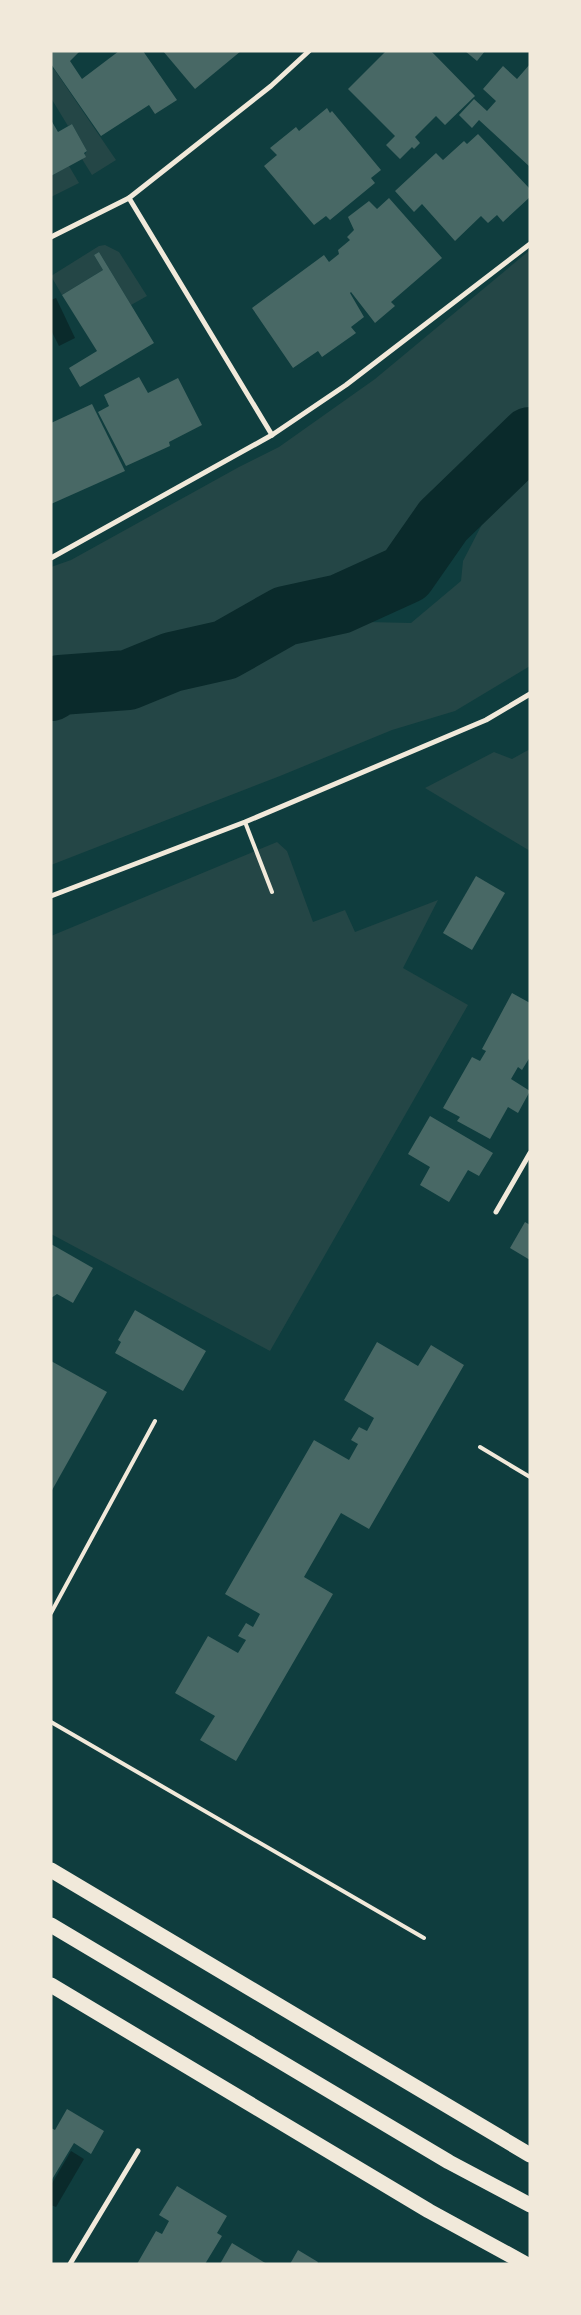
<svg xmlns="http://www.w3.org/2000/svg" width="581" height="2315" font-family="'IBM Plex Sans',sans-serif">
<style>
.green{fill:#244646}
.water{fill:#0a2a2b}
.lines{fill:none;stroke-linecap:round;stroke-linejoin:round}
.river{stroke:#0a2a2b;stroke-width:60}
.building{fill:#486865}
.service{stroke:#f1e9da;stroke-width:4}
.minor{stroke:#f1e9da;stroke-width:5}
.motorway{stroke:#f1e9da;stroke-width:15}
</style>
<rect width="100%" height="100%" fill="#0f3d3e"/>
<g class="green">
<path d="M54,69L116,160L92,175L82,159L87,151L72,124L68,126L51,98V71Z"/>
<path d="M69,166L79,183L51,197V176Z"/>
<path d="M105,245L119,252L147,296L131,305L99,252L94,255L103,270L62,295L51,276L99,246Z"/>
<path d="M530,250V418L503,436L495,458L482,473L453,480L430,498L393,546L340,591L310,595L288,603L256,621L232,629L222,641L201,637L167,640L119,662L55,675V695L51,697V567L71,560L239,467L279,447L375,379Z"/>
<path d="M530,458V666L455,711L392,730L280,776L51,865V705L77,699L118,706H130L223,672L270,652L320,627L368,622L411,623L461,581L463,561L507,476Z"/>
<path d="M530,749V851L425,788L494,752L512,759Z"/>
<path d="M277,842L287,851L313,922L345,910L355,932L438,900L403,968L468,1005L270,1351L51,1234V936Z"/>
</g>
<g class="water">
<path d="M56,298L75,338L59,346L51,330V300Z"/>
<path d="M71,2151L84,2159L56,2207L51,2205V2185Z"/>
</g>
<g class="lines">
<path class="river" d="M51,691L60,685L128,680L172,662L225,650L285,616L340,604L406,574L443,521L530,437"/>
</g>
<g class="building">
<path d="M51,51H80L70,61L82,79L119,51H143L177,100L155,114L149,105L101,136L51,64Z"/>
<path d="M163,51H241L195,89Z"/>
<path d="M386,51H431L475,96L445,125L436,116L415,137L420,143L414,149L412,147L400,159L386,145L395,136L348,89Z"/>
<path d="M465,51H485L477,61Z"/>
<path d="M530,64V167L479,120L472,128L459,115L474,99L487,111L496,101L483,89L503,66L517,79Z"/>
<path d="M327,108L330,113L332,111L381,170L371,178L375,183L330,220L326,216L314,225L264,166L277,155L270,148L296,127L299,131Z"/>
<path d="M51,120L58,132L72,124L87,151L84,153L86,157L51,176Z"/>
<path d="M478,134L530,189V197L503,222L497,215L488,223L481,216L455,241L422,204L414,212L395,191L436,153L443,160L464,141L467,144Z"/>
<path d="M389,198L442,258L391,302L395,306L375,323L351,292L350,293L364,317L351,327L356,333L322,357L318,351L293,368L252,308L324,255L329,262L339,254L338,250L350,240L347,237L354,230L348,217L369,201L377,209Z"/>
<path d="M99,252L154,343L80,387L69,368L97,351L62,295L103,270L94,255Z"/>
<path d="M139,377L148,393L178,378L202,425L169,442L170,446L126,466L98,412L109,406L104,395Z"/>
<path d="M92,404L125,471L51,504V423Z"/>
<path d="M476,876L505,893L472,950L443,933Z"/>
<path d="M512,993L530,1003V1057L522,1070L518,1067L511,1079L530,1091L518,1113L508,1107L490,1139L457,1121L460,1117L443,1108L472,1057L480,1061L486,1051L482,1049Z"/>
<path d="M430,1116L493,1153L479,1176L468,1170L449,1202L420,1185L430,1167L408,1154Z"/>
<path d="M525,1222L530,1225V1260L510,1248Z"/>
<path d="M51,1244L93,1268L73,1303L57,1294L51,1298Z"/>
<path d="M135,1310L206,1351L183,1391L115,1353L121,1342L118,1340Z"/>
<path d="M377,1342L418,1366L431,1345L464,1365L369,1529L341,1513L304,1577L333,1594L236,1761L200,1740L215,1716L175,1693L208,1636L238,1653L246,1640L238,1636L246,1623L253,1627L260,1614L225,1594L314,1440L349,1460L358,1444L351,1440L359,1427L367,1431L374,1418L344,1400Z"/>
<path d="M51,1361L107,1392L51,1492Z"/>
<path d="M67,2109L104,2131L91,2154L74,2143L51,2181V2128L55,2130Z"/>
<path d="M177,2186L227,2216L217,2233L222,2236L205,2264H137L156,2231L162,2234L169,2221L159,2215Z"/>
<path d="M232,2243L267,2264H220Z"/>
<path d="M298,2250L318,2262L317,2264H290Z"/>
</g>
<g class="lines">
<g class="service">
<path d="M245,822L272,892"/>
<path d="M480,1447L530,1477"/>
<path d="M51,1613L155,1421"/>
<path d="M51,1722L424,1938"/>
</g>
<g class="minor">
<path d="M129,198L272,435"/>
<path d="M51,237L129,198L271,86L309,51"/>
<path d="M51,558L272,435L346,385L530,244"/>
<path d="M51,896L245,822L486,720L530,694"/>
<path d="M496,1212L530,1153"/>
<path d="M70,2264L138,2151"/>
</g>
<g class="motorway">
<path d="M51,1870L530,2155"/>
<path d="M51,1925L449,2162L530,2205"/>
<path d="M51,1985L429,2211L526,2264"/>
</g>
</g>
<rect width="581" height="2315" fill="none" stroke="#f1e9da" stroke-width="105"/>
</svg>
